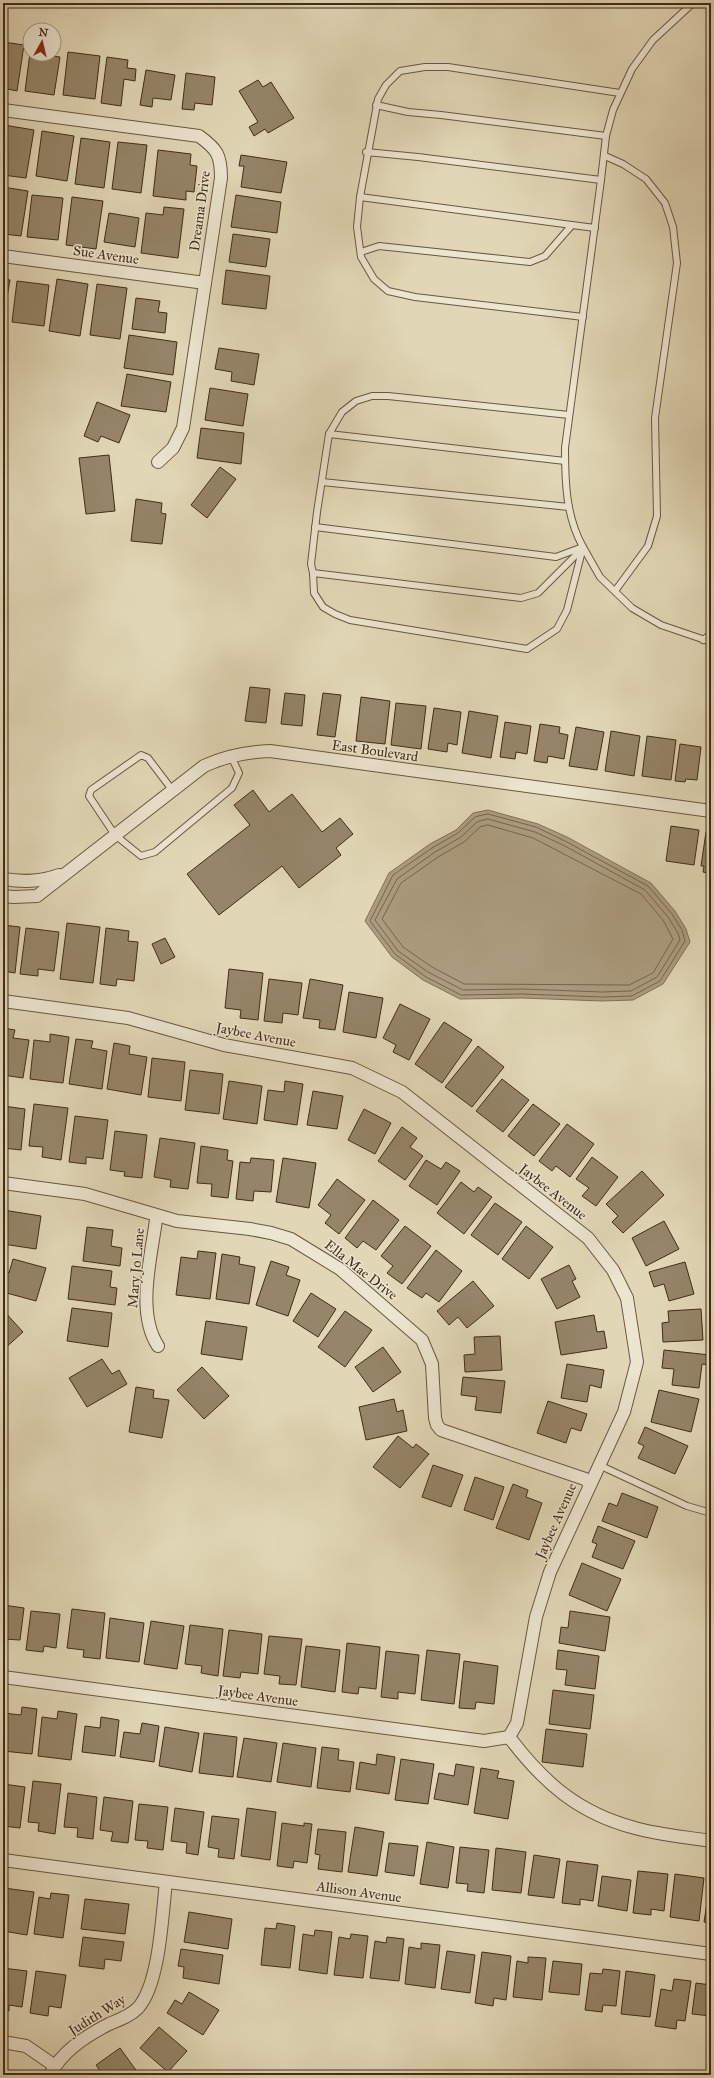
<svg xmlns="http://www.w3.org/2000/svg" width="714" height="2078" font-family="'IM FELL Great Primer',serif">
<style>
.water{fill:#ab9d80;stroke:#817056}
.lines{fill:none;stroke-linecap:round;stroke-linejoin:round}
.shore{stroke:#76644b;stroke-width:1}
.building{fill:#958569;stroke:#422c16}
.lane-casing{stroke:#6a573e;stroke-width:8}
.street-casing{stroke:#6a573e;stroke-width:14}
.lane{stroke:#ece5d0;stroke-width:6}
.street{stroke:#ece5d0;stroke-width:12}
.labels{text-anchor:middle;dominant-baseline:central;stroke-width:3;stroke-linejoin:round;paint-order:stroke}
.street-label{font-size:14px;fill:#422c16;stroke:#ece5d0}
</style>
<rect width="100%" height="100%" fill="#e1d7b6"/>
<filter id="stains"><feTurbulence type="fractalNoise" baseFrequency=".005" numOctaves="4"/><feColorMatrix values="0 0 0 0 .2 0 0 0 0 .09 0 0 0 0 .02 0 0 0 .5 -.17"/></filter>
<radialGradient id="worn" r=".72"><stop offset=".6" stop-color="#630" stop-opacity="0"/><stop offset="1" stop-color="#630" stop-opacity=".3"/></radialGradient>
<path class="water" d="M488,810L538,824L567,837L651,883L675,911L686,929L690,942L663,984L633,1000L602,1001L522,998L460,999L423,980L392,957L365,921L389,873L430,844L456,830L473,813Z"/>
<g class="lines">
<g class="shore">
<path d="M488,814L536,827L565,841L648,886L672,914L682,930L685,941L660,981L632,996L602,997L522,994L461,995L426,977L395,954L370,921L393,875L432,848L458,833L475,817Z"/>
<path d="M488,819L535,832L563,845L645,890L668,917L678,933L680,940L657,977L631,991L602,992L522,989L463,990L428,972L398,951L375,920L397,879L435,852L461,837L477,822Z"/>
<path d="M488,825L533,838L641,894L663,920L673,939L653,973L629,985L464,984L432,967L403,947L382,919L401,883L438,857L464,842L480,827Z"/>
</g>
</g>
<g class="building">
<path d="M3,42L24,45L17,91L3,88Z"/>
<path d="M68,52L100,56L95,99L63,95Z"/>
<path d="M30,53L60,57L54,95L25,91Z"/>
<path d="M107,57L128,60L127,68L136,69L135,81L124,79L121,106L101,103Z"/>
<path d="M146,70L175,75L171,100L153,98L152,107L140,105Z"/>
<path d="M186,73L215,77L212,105L195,103L194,110L182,109Z"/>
<path d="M258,80L263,87L271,82L294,118L268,133L265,129L254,136L249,127L258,122L239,91Z"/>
<path d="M4,125L34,130L26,178L3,175Z"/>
<path d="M42,131L74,136L67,181L36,176Z"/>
<path d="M81,138L110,142L104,188L75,184Z"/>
<path d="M118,142L147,145L141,193L112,189Z"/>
<path d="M158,150L191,154L190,165L197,166L194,192L186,191V200L153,196Z"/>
<path d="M241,155L287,162L281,193L241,187L244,166H239Z"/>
<path d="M3,187L28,191L21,236L3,234Z"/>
<path d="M32,195L63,198L58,240L27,237Z"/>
<path d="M236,195L281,202L277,233L231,227Z"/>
<path d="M72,197L103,201L96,249L66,245Z"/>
<path d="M164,207L184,209L178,258L141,253L146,213L163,215Z"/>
<path d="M109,213L139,218L135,247L104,242Z"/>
<path d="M233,234L270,239L266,267L229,262Z"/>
<path d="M226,270L270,276L266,309L222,304Z"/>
<path d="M3,279L10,280L3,320Z"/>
<path d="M57,279L88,284L80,336L49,331Z"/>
<path d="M17,281L49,285L44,326L12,322Z"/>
<path d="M97,284L127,288L120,339L90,335Z"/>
<path d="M136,298L160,301L158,312L167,313L165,333L132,329Z"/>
<path d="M129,335L177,342L173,375L124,368Z"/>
<path d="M219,348L259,354L254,385L231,381L232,372L215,369Z"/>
<path d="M127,374L171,382L166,412L121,406Z"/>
<path d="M210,388L248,394L243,426L205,420Z"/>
<path d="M97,402L130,415L119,443L101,436L98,442L84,436Z"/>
<path d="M201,428L244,433L241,464L197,458Z"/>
<path d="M109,455L115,511L86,514L79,458Z"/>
<path d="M220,467L236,479L207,518L191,505Z"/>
<path d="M136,499L162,503L161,513L166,514L162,544L131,541Z"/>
<path d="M250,687L270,689L266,723L245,721Z"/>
<path d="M285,693L305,695L302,726L281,724Z"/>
<path d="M323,693L341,695L335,737L317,735Z"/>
<path d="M361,697L390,701L385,744L356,741Z"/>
<path d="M396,703L426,706L421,749L391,745Z"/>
<path d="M434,708L461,712L457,745L448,743L447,752L428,749Z"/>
<path d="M469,711L498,716L491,758L462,753Z"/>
<path d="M505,722L531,726L527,754L516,752L515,759L500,757Z"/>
<path d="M540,724L560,727L559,733L568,735L564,759L548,756L547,763L534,761Z"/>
<path d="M576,727L604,732L597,770L569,766Z"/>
<path d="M611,731L640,736L634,776L605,771Z"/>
<path d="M647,736L676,740L671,780L642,776Z"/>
<path d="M680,744L701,747L697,780L686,779L685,782L675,781Z"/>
<path d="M253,790L269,812L292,794L322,832L340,818L353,834L336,848L341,855L299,888L282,866L219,915L187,874L250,825L234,805Z"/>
<path d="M671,826L699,830L694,865L666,861Z"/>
<path d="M706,832L711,833V874L703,872L704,866H701Z"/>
<path d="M67,923L100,927L93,983L60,979Z"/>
<path d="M3,925L20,927L15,973L3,971Z"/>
<path d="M26,928L59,932L54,971L38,969V976L20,974Z"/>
<path d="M106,928L129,931L128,941L138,942L134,981L117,979L116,986L100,984Z"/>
<path d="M165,938L175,957L161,964L152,944Z"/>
<path d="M229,969L263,973L258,1020L240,1018L241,1010L225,1008Z"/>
<path d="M269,979L302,983L298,1015L283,1013L282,1023L264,1021Z"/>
<path d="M310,979L343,985L335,1030L319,1028L320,1020L303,1018Z"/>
<path d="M349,992L383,998L376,1038L343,1032Z"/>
<path d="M400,1004L430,1019L409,1060L393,1052L396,1045L383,1038Z"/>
<path d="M444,1022L472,1040L442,1083L415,1064Z"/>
<path d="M3,1028L15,1030L13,1038L29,1040L23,1078L3,1075Z"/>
<path d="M50,1034L69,1037L63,1083L30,1079L34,1040L50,1042Z"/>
<path d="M76,1039L93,1041L91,1048L107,1051L102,1089L69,1084Z"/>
<path d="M114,1043L130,1046L129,1054L147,1057L141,1095L107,1089Z"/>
<path d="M478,1046L504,1067L472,1107L445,1087Z"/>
<path d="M152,1058L185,1062L181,1101L148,1097Z"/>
<path d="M190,1070L223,1074L219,1114L185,1110Z"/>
<path d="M502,1079L529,1100L503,1132L476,1111Z"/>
<path d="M229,1081L262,1086L257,1124L223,1119Z"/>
<path d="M285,1081L303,1084L297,1125L264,1120L268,1090L284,1092Z"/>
<path d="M313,1091L343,1096L337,1129L307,1125Z"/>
<path d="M34,1104L68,1108L61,1160L42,1157L43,1147L29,1146Z"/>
<path d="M533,1104L560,1124L534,1156L508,1136Z"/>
<path d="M3,1106L25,1109L21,1150L3,1148Z"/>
<path d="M364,1109L391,1123L375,1154L348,1140Z"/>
<path d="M75,1116L108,1120L103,1159L86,1157V1164L69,1162Z"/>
<path d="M567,1124L594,1144L570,1177L556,1166L552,1171L539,1161Z"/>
<path d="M402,1127L417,1138L410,1147L423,1156L405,1180L378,1161Z"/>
<path d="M115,1131L147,1135L142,1178L124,1176L125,1172L110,1170Z"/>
<path d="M160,1138L195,1143L188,1189L170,1187L171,1180L154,1177Z"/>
<path d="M201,1146L228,1150L227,1160L233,1161L228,1198L211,1196L212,1184L197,1183Z"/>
<path d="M592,1157L618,1177L596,1206L582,1196L589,1188L576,1179Z"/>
<path d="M251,1158L274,1160L271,1192L254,1191L253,1201L236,1199L240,1162L250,1163Z"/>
<path d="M283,1158L316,1163L309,1208L276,1202Z"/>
<path d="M426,1160L441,1169L446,1162L460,1171L437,1205L409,1186Z"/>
<path d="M642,1171L664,1195L623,1233L612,1222L618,1216L606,1204Z"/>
<path d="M337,1179L365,1200L339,1234L325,1223L331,1215L318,1205Z"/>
<path d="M461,1182L474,1192L478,1187L492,1197L464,1234L437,1213Z"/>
<path d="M373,1200L399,1220L376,1250L363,1241L357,1248L345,1238Z"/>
<path d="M495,1203L522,1222L498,1255L471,1235Z"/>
<path d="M3,1210L41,1216L36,1249L3,1244Z"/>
<path d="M664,1221L679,1249L646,1266L632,1238Z"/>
<path d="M405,1226L431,1246L402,1284L387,1273L393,1266L381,1256Z"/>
<path d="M526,1226L553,1247L529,1279L502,1259Z"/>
<path d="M87,1227L113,1230L111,1246L122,1248L120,1266L83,1261Z"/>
<path d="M436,1250L462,1271L439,1302L426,1293L422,1298L407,1288Z"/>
<path d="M198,1251L216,1253L210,1299L176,1295L181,1257L197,1259Z"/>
<path d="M222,1254L240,1257L239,1264L255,1267L249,1304L216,1299Z"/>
<path d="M13,1259L46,1268L36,1301L3,1292V1271L9,1273Z"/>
<path d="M271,1261L289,1267L286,1275L300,1280L288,1316L256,1305Z"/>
<path d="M685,1262L694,1294L669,1301L664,1284L654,1287L649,1272Z"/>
<path d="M569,1265L576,1279L572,1281L580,1297L557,1309L541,1279Z"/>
<path d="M72,1266L112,1271L110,1287L117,1288L115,1305L68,1299Z"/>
<path d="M473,1281L494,1306L467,1328L458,1317L449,1325L437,1311Z"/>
<path d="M311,1293L336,1309L318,1337L293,1321Z"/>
<path d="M72,1308L112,1313L108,1347L67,1341Z"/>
<path d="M701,1309L703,1340L663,1342L662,1323L669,1322L668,1311Z"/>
<path d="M3,1310L23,1332L3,1350Z"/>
<path d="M345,1311L372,1330L345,1367L318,1347Z"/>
<path d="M594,1315L597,1332L604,1331L607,1348L561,1355L555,1322Z"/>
<path d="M206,1321L247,1327L242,1360L201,1354Z"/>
<path d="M500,1336L502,1370L465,1372L464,1355L475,1354L474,1337Z"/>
<path d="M383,1347L401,1372L373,1392L355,1367Z"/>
<path d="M664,1350L710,1355L709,1365L702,1364L699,1388L672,1385L674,1369L662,1368Z"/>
<path d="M102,1359L112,1374L119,1370L127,1384L87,1407L69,1378Z"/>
<path d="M567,1364L604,1370L601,1388L590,1385L587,1402L561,1398Z"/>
<path d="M202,1367L229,1396L204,1419L177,1390Z"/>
<path d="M463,1377L505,1381L501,1413L475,1410L477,1397L461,1395Z"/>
<path d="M136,1387L154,1390L153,1398L169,1400L162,1438L129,1432Z"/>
<path d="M659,1390L699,1399L691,1432L651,1422Z"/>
<path d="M394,1399L397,1412L403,1410L407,1431L366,1440L359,1407Z"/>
<path d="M548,1401L587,1414L581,1431L571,1428L566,1443L537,1433Z"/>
<path d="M645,1427L688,1446L675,1474L638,1458L644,1446L638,1443Z"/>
<path d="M398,1436L413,1448L416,1444L429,1454L400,1488L373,1467Z"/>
<path d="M433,1465L463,1475L451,1507L422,1497Z"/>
<path d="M475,1477L504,1487L493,1520L464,1510Z"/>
<path d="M513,1484L528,1490L526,1497L542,1503L529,1540L496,1528Z"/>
<path d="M622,1493L658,1507L647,1538L602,1521L609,1503L617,1506Z"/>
<path d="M598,1526L635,1541L623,1569L592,1557L597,1544L592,1542Z"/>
<path d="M582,1563L621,1579L607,1611L569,1595Z"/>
<path d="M3,1605L24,1608L20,1640L3,1639Z"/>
<path d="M72,1609L105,1613L100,1659L83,1657L84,1650L67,1648Z"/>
<path d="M31,1611L60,1614L56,1648L44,1646L43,1652L26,1650Z"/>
<path d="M570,1611L610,1617L605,1651L559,1643L561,1627L568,1628Z"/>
<path d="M110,1618L144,1623L139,1662L106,1658Z"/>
<path d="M151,1621L184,1626L177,1669L144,1664Z"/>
<path d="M190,1625L223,1629L218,1676L201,1673L202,1666L185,1664Z"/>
<path d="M229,1630L262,1634L258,1674L241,1672L240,1678L223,1676Z"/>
<path d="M269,1636L302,1639L296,1685L279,1684L280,1676L264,1674Z"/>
<path d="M347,1643L380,1647L376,1689L359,1687L358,1694L342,1692Z"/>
<path d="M306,1646L340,1650L335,1692L301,1687Z"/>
<path d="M427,1650L460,1654L454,1704L421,1700Z"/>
<path d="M558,1650L599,1656L595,1689L565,1685L567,1670L556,1669Z"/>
<path d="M386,1651L419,1655L415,1694L398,1692V1699L381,1697Z"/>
<path d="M464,1661L498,1666L494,1704L476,1702L475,1709L459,1708Z"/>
<path d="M553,1690L594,1695L590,1729L549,1724Z"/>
<path d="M22,1707L37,1709L32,1754L3,1751V1713L21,1715Z"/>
<path d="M58,1711L77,1714L71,1760L38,1756L42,1717L57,1719Z"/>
<path d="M101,1717L119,1720L115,1756L82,1752L85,1726L100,1728Z"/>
<path d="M142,1723L159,1726L154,1762L120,1757L124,1732L140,1734Z"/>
<path d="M165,1727L199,1733L192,1772L159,1766Z"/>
<path d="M546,1729L587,1734L583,1767L542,1762Z"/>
<path d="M204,1733L237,1737L233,1777L199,1773Z"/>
<path d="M244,1738L277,1743L271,1782L237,1777Z"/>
<path d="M283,1743L316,1748L311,1787L277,1782Z"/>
<path d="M322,1747L339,1749L338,1760L354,1762L350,1792L317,1788Z"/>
<path d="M377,1754L395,1757L389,1794L356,1789L360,1762L376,1765Z"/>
<path d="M401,1759L434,1764L428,1804L395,1800Z"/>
<path d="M456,1764L474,1767L468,1805L434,1799L439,1773L454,1776Z"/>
<path d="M481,1768L499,1771L497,1778L514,1781L508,1819L474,1813Z"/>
<path d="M33,1781L61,1784L55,1834L38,1831L39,1823L28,1822Z"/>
<path d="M3,1784L25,1787L20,1828L3,1826Z"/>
<path d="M68,1793L97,1797L93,1839L77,1837L78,1828L64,1827Z"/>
<path d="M104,1797L133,1801L128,1843L111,1841L113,1832L100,1830Z"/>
<path d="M139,1804L168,1807L163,1850L147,1848L148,1841L135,1840Z"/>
<path d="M175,1808L204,1812L198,1855L186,1853L187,1843L171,1841Z"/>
<path d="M247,1808L276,1812L270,1860L241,1856Z"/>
<path d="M212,1816L239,1819L234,1859L218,1857L219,1849L208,1847Z"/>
<path d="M282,1823L304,1826V1823L312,1824L307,1863L294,1861L293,1868L277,1866Z"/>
<path d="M355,1827L384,1832L377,1876L348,1872Z"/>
<path d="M318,1829L346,1832L342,1872L318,1869L320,1855L315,1854Z"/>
<path d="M427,1842L454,1847L448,1888L420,1884Z"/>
<path d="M389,1843L418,1846L414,1876L385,1872Z"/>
<path d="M460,1847L489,1850L484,1893L467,1891L468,1884L456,1883Z"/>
<path d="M496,1848L526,1852L521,1893L492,1890Z"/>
<path d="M534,1855L560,1859L554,1898L528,1895Z"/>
<path d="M567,1861L598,1865L593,1901L580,1899V1905L562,1903Z"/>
<path d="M638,1871L668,1874L664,1911L651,1909V1915L633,1913Z"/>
<path d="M675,1874L704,1878L699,1921L670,1917Z"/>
<path d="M602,1876L631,1880L627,1911L598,1906Z"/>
<path d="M711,1878V1923L704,1922Z"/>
<path d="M4,1888L34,1892L27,1935L3,1931Z"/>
<path d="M51,1893L69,1895L63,1938L34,1934L39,1897L50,1899Z"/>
<path d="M85,1899L129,1904L125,1934L81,1929Z"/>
<path d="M189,1912L232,1919L228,1949L184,1942Z"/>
<path d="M277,1923L295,1926L290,1968L261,1965L265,1928L276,1929Z"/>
<path d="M315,1930L332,1932L327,1974L299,1970L303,1934L314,1936Z"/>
<path d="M351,1934L368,1936L363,1978L334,1975L339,1937L350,1939Z"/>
<path d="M83,1937L124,1942L121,1961L105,1959L104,1969L79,1966Z"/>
<path d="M387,1937L404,1939L399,1981L370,1978L375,1941L386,1943Z"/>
<path d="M421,1943L440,1945L435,1988L405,1984L409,1947L421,1949Z"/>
<path d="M181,1949L223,1955L219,1984L183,1978L184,1967L178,1966Z"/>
<path d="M447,1951L475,1955L470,1993L441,1989Z"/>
<path d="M482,1952L511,1956L506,2000L494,1998L493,2006L475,2003Z"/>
<path d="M528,1957L546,1958L542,2000L513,1997L517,1961L528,1963Z"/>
<path d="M553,1961L582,1964L579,1995L549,1992Z"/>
<path d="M3,1968L27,1971L22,2007L9,2005V2011L3,2010Z"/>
<path d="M603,1969L620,1971L616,2006L603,2005L602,2012L585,2010L590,1973L602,1974Z"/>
<path d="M36,1971L66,1975L61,2008L49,2006L48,2016L30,2013Z"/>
<path d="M626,1971L655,1975L650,2017L621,2014Z"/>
<path d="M674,1979L691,1981L685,2021L677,2020L676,2029L655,2026L661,1989L672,1991Z"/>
<path d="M696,1983L711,1985V2016L692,2014Z"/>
<path d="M189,1992L219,2010L203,2035L167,2013L175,2000L182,2004Z"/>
<path d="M159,2027L187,2051L168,2072L140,2048Z"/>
<path d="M120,2048L138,2073L135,2075H103L96,2065Z"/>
</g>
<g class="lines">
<g class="lane-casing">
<g id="lane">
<path d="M376,105L408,112L441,115L606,136"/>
<path d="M366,152L418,157L601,180"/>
<path d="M605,156L623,164L646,179L665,203L673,227L677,263L655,418L657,516L648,546L615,591"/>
<path d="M360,197L572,225"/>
<path d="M361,252L379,246L530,262L545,256L572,225L595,228"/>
<path d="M583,317L415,297L388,291L374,279L361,257L357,227L360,197L378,99L386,85L400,71L425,67H448L620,93"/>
<path d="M569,415L388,396H372L356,401L342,412L329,434L317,512L311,564L313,573L314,593L323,607L335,614L350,620L527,649L557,629L567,610L583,547C566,517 565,482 565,448L601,180L606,136L613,110L632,69L653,40L693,3"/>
<path d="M329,434L565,461"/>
<path d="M322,482L569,507"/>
<path d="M315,527L556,557L580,548"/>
<path d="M583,547L600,577L632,608L661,625L711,642"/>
<path d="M313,573L521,598L538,593L583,548"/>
<path d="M703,640L711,634"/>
<path d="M173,791L148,758L141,755L91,790L89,796L115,835L141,856L155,852L232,788L239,773L231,756"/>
<path d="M599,1465L687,1506L711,1513"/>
</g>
</g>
<g class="street-casing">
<g id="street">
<path d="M3,110L199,136C217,149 221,155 221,178L183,428L173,448L158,462"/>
<path d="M3,256L205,283"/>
<path d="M3,879C23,882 40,882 59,875"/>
<path d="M3,896L14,897L37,896L204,766C225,756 246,752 270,751L711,811"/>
<path d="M3,1001L128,1018L224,1045L352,1068L402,1092L588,1238L613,1270L627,1298L637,1362L624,1412L550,1572L536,1617L517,1723L509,1737"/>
<path d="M3,1183L85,1194L177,1221L250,1229L271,1233L291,1239L340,1269L422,1340L432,1364L435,1418L437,1425L441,1430L585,1479L590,1484"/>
<path d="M158,1216L156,1220C151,1258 136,1313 158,1346"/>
<path d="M3,1677L484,1741L509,1737C544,1783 578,1813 635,1828C660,1835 686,1837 711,1841"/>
<path d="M3,1860L711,1954"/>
<path d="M3,2042L26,2046L55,2066"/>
<path d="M50,2075C62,2051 86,2036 109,2024C119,2020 130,2016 138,2008C160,1983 162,1915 166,1882"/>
</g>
</g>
<use href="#lane" class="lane"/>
<use href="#street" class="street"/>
</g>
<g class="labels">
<g class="street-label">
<text transform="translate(200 211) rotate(-82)">Dreama Drive</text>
<text transform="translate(106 255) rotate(8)">Sue Avenue</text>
<text transform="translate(375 751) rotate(8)">East Boulevard</text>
<text transform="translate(256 1035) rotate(11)">Jaybee Avenue</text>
<text transform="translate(553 1192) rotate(38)">Jaybee Avenue</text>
<text transform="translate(136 1268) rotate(-85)">Mary Jo Lane</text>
<text transform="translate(361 1270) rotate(38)">Ella Mae Drive</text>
<text transform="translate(556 1521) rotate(-66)">Jaybee Avenue</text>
<text transform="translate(258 1696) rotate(8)">Jaybee Avenue</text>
<text transform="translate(359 1892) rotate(8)">Allison Avenue</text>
<text transform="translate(97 2015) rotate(-32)">Judith Way</text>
</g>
</g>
<rect width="714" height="2078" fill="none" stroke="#e1d7b6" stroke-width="16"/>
<rect x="4" y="4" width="706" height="2070" fill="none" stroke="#422c16" stroke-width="2"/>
<rect x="8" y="8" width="698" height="2062" fill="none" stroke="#422c16"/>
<g transform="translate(42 42) rotate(8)"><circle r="19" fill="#ece5d0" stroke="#a89b86"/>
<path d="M0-3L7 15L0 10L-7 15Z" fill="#8f2418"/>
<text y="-6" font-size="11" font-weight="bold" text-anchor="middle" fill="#422c16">N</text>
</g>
<rect width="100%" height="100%" filter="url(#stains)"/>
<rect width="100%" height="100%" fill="url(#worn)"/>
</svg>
